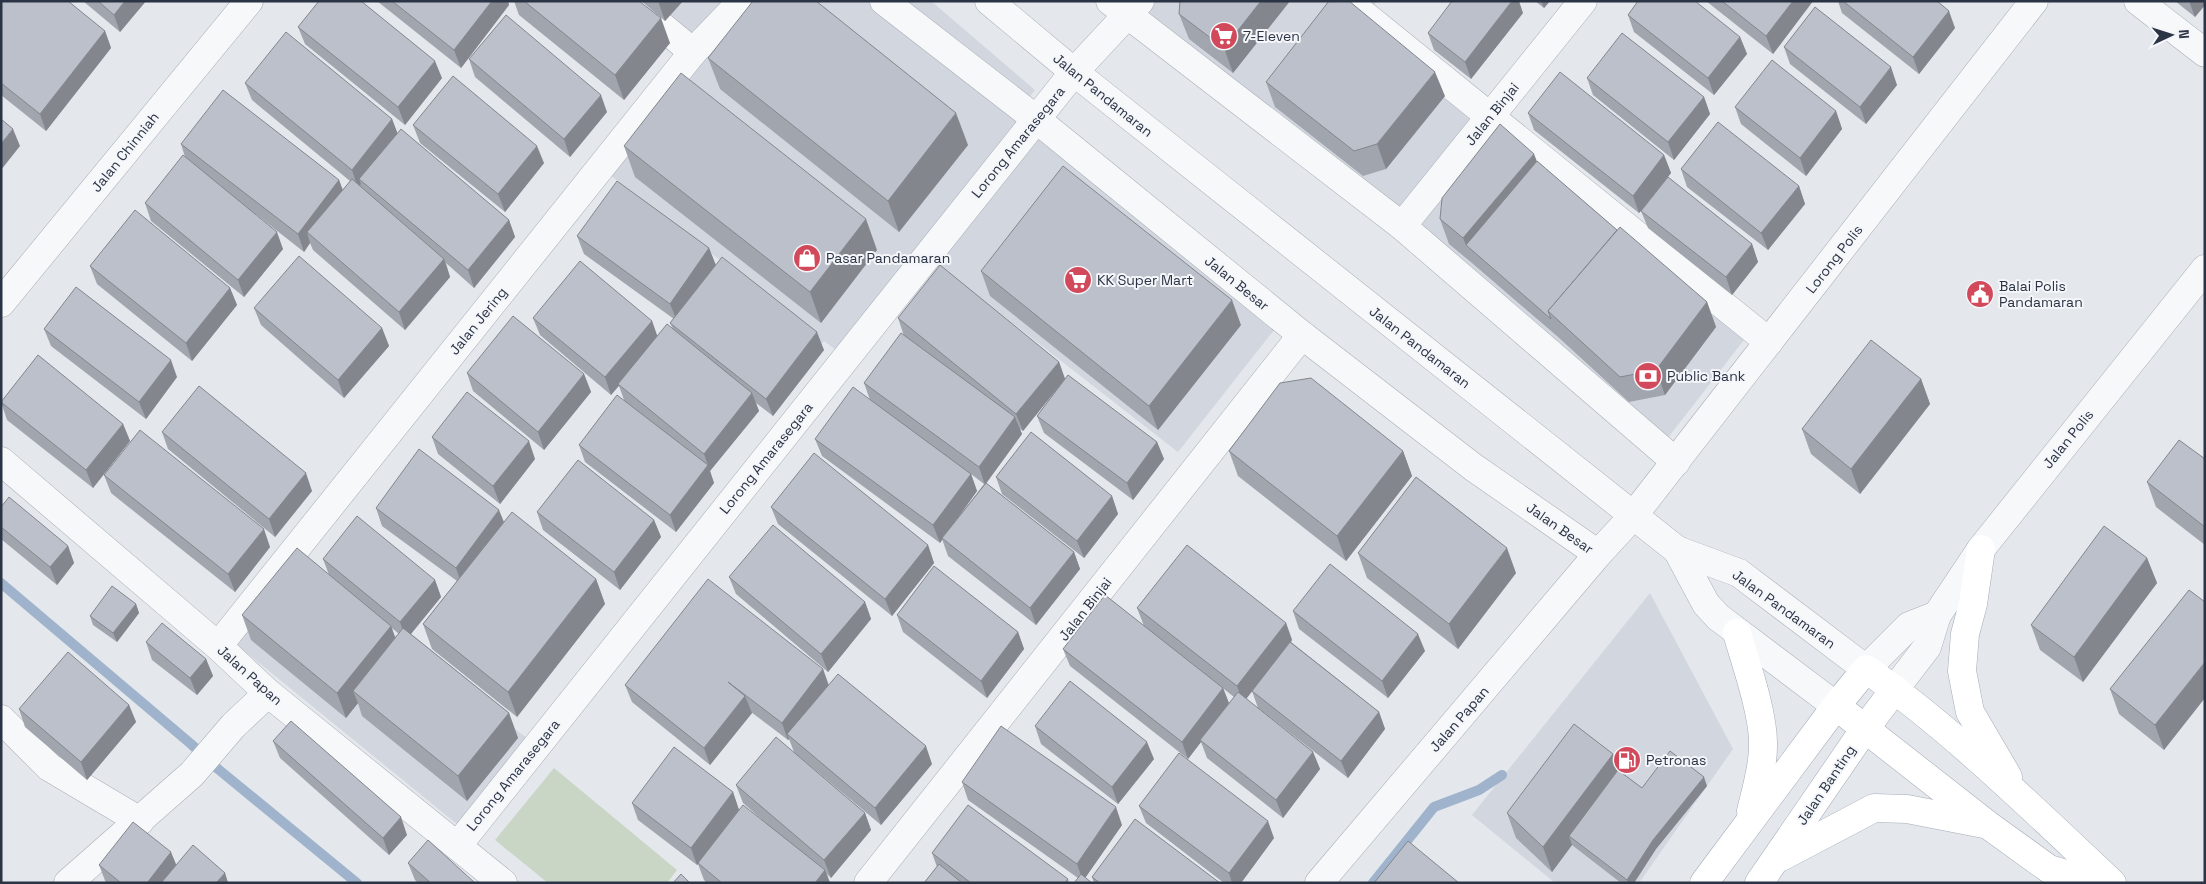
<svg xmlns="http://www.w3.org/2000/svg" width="2206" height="884" font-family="'Space Grotesk',sans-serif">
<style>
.built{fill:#d2d6de}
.green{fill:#c9d6c5}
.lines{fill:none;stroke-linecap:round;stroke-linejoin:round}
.stream{stroke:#9fb4cc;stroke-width:10}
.minor-casing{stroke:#a9aeb7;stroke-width:29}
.major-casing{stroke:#a3abb8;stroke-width:29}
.minor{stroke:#f7f8fa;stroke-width:28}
.major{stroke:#fff;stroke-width:28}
.wall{fill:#a1a5ae;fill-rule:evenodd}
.shaded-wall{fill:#83868d}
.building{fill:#bbc0ca;stroke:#83868d}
.labels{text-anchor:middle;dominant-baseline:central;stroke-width:4;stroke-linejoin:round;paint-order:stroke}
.poi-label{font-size:14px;fill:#2b3445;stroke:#f4f6f9;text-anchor:start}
.street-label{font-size:14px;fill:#2b3445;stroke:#f4f6f9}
</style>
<rect width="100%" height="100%" fill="#e4e7ec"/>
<g class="built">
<path d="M645,1H931L1035,90L1012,118L1274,330L1178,452L916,248L836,350L824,341L821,344L756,288L610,175L709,52Z"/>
<path d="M1129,1H1377L1361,22L1747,336L1667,439Z"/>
<path d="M301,561L528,739L458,825L236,644Z"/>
<path d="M1650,593L1733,749L1639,883H1555L1472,815Z"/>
</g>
<path class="green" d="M554,768L677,870L667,883H548L495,840Z"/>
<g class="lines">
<g class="stream">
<path d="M1,583L191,744L218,769L357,883"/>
<path d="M1373,883L1434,807L1479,790L1502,775"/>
</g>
<g class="minor-casing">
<g id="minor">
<path d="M631,1L693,52"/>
<path d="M884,1L1036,119L1302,335L1473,467L1598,554"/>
<path d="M989,1L1074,72L1677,550L1739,573L1866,669L1909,626L1937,615"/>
<path d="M1110,1L1402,226L1676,462"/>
<path d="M1347,1L1769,342"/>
<path d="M2138,1L2205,53"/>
<path d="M1402,226L1583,1"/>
<path d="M1,303L249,1"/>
<path d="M1,461L218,646L268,693L503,883"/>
<path d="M1677,550L1706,604L1718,617L1836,706"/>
<path d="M218,646L693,52L742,1"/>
<path d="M1895,689L1927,647L1937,615L1981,549L2205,269"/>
<path d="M1,719L49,767L140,821"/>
<path d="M458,845L1074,72L1140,1"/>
<path d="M68,883L192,774L233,726L268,693"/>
<path d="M868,883L1302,335"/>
<path d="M1319,883L1598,554L1633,516L2034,1"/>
</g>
</g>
<g class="major-casing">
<g id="major">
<path d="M1981,549L1973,604L1965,634L1962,671L1970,712L2008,777"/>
<path d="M1737,633C1746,664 1764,715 1763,746C1763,768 1756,790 1751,811"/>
<path d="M1836,706L1988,825L2049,869L2096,883"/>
<path d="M1781,857L1874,808L1907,809L1984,824"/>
<path d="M1704,883L1836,706L1866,669C1953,730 2034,810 2112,883"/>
<path d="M1759,883L1864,730L1895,689"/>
</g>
</g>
<use href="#minor" class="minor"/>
<use href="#major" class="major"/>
</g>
<g class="wall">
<path d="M1,1L105,31L111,48L46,131L1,95Z"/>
<path d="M83,1H146L120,32Z"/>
<path d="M377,1H508L509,5L461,68Z"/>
<path d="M514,1H639L670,43L624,100L519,15Z"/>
<path d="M641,1H683L665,21Z"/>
<path d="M1180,1H1290L1233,73L1189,39L1179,14Z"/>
<path d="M1535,1H1550L1544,8Z"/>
<path d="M1706,1H1813L1773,54Z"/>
<path d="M1838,1H1937L1955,28L1919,74L1842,13Z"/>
<path d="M2175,1H2205V5L2195,17Z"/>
<path d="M1523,13L1471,79L1434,50L1428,33Z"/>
<path d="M1628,15L1740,37L1747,54L1714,95L1634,32Z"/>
<path d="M298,27L442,78L405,125L305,44Z"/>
<path d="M1784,47L1897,85L1866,124L1790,64Z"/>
<path d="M708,58L968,145L899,232L720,89Z"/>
<path d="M469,59L607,112L570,157L475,77Z"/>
<path d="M1587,78L1704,97L1710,114L1674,160L1593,95Z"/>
<path d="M1266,82L1445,96L1386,169L1363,176L1275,107Z"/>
<path d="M245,83L392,119L397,133L509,220L515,237L474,288L446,263L450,277L405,330L313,250L310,243L304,252L253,212L283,249L244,297L151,221L145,203L185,157L181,144L339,180L343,190L350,181L252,100Z"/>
<path d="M1735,107L1836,111L1842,129L1806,176L1741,124Z"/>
<path d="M1528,113L1664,155L1671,173L1648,202L1752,244L1758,262L1732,295L1648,228L1641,211L1639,213L1534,130Z"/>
<path d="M413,125L544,163L505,212L420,143Z"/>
<path d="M624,146L877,250L821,323L635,177Z"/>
<path d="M1537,161L1617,230L1707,302L1716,327L1665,395L1629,402L1557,336L1472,263L1449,244L1440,219Z"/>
<path d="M1681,169L1799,186L1805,204L1768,250L1687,187Z"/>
<path d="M577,236L709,248L716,265L824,350L773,416L756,403L759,411L710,471L714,483L676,532L585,462L579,445L624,400L619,386L611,395L540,335L533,318L652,321L657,336L673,329L670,323L674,319L584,254Z"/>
<path d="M90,266L230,288L237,305L192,361L97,284Z"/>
<path d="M981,271L1241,325L1158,430L990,296Z"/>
<path d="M254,308L382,328L389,346L344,398L261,325Z"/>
<path d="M898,318L1059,362L1065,379L1157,442L1164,459L1133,500L1044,433L1037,416L1061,384L1023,431L1020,429L1022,434L986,483L1074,552L1080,569L1036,625L948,556L942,539L940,543L822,456L815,439L870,400L864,383L904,336ZM971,474L984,484L955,522L977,491Z"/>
<path d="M44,329L177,377L146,419L51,346Z"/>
<path d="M467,373L584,374L591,392L544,450L473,391Z"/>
<path d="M1921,379L1930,404L1860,494L1811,454L1802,429Z"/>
<path d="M1,402L123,424L130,441L93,488L7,420Z"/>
<path d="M162,432L312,491L275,537L168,449Z"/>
<path d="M432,437L535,459L500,504L438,454Z"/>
<path d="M1229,451H1403L1412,476L1346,561L1238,476Z"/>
<path d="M2205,459V545L2156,507L2147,482Z"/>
<path d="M104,475L270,547L235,592L111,493Z"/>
<path d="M996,477L1112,496L1118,514L1084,558L1002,494Z"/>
<path d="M1,507L68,546L74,563L57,585L1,539Z"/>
<path d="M771,507L928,545L934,563L892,616L778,524Z"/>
<path d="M376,508L504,522L596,579L605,604L517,717L432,649L423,624L457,581L382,526Z"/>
<path d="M537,512L654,520L661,537L620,590L543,530Z"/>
<path d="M1358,553L1516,573L1458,649L1367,578Z"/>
<path d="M2147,558L2157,583L2083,682L2040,650L2031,625Z"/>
<path d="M323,559L435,580L441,597L411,634L509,713L518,738L467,801L362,716L358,703L346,718L251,640L242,615L329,575ZM392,628L399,634L395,638Z"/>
<path d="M729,577L865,602L871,619L828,672L736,594Z"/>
<path d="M2205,602L2164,750L2119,714L2110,689Z"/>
<path d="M136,604L139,613L117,642L93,625L90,616Z"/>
<path d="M1137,608L1286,623L1292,640L1291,642L1379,712L1385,729L1348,778L1258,708L1252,691L1246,699L1313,752L1320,769L1283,818L1207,758L1201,742L1188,759L1070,666L1063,649L1144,626ZM1157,636L1234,697L1229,703L1223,688Z"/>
<path d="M1293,611L1425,651L1388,698L1299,629Z"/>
<path d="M897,615L1018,632L1024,649L987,698L903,632Z"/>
<path d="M146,642L206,659L213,676L197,695L152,660Z"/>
<path d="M823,669L829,685L932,764L881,825L795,753L865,813L871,830L831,878L827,874L830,883H707L704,880L698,864L697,865L638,820L632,803L733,792L739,810L768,825L743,803L736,785L794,752L789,739L788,740L751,712L752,713L710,765L632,702L625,685Z"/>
<path d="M129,705L136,722L87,780L25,727L19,709Z"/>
<path d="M1035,726L1154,759L1118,804L1041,744Z"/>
<path d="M273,741L407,835L389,855L280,758Z"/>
<path d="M1618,770L1642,788L1707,786L1656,849L1634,883H1621L1572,845L1552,872L1516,838L1507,813Z"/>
<path d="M962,782L1122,825L1085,878H1078L968,800Z"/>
<path d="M1139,806L1274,838L1241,883H1224L1146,823Z"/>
<path d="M932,853L1068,879L1069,883H924L937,867Z"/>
<path d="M408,863L475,883H418L415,880Z"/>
<path d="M99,865H176L225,873L228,883H106Z"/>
<path d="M1092,877L1220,883H1094Z"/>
</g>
<g class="shaded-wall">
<path d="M125,1H146L120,32L114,15Z"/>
<path d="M492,1H508L509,5L461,68L454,50Z"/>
<path d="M658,1H683L665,21Z"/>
<path d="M1261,1H1290L1233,73L1224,48Z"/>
<path d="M1512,1H1519L1523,13L1471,79L1465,62Z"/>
<path d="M1541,1H1550L1544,8Z"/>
<path d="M1793,1H1813L1773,54L1766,36Z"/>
<path d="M2189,1H2205V5L2195,17Z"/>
<path d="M1949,11L1955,28L1919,74L1913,57Z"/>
<path d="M661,18L670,43L624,100L615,75Z"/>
<path d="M105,31L111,48L46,131L40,114Z"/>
<path d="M1740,37L1747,54L1714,95L1708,78Z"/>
<path d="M435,61L442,78L405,125L398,107Z"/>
<path d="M1891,67L1897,85L1866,124L1860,107Z"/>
<path d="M1435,72L1445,96L1386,169L1377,144Z"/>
<path d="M601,95L607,112L570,157L564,139Z"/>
<path d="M1704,97L1710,114L1674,160L1668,142Z"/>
<path d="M1836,111L1842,129L1806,176L1800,158Z"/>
<path d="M956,113L968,145L899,232L888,201Z"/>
<path d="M392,119L399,137L359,179L361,184L358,188L352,170Z"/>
<path d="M13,129L20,146L1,170V144Z"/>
<path d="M537,146L544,163L505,212L498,194Z"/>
<path d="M1534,154L1544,179L1466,245L1463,238Z"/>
<path d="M1664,155L1671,173L1639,213L1633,196Z"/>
<path d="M339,180L345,197L307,232L310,243L304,252L298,234Z"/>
<path d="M1799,186L1805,204L1768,250L1761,233Z"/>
<path d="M866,219L877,250L821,323L810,292Z"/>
<path d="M509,220L515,237L474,288L468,270Z"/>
<path d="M277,232L283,249L244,297L238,280Z"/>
<path d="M1752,244L1758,262L1732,295L1726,277Z"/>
<path d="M709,248L716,266L677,321L670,304Z"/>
<path d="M444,259L450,277L405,330L399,312Z"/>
<path d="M230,288L237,305L192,361L186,343Z"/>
<path d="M1232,300L1241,325L1158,430L1149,406Z"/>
<path d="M1707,302L1716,327L1665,395L1656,370Z"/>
<path d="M652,321L658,338L611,395L605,377Z"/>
<path d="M382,328L389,346L344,398L338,380Z"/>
<path d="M817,332L824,350L773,416L766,399Z"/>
<path d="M171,360L177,377L146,419L139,402Z"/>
<path d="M1059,362L1065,379L1023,431L1016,414Z"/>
<path d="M584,374L591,392L544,450L538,432Z"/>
<path d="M1921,379L1930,404L1860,494L1851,469Z"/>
<path d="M752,393L759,411L710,471L714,483L676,532L670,515L708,465L704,454Z"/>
<path d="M1015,417L1022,434L985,485L979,467Z"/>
<path d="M123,424L130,441L93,488L86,470Z"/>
<path d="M529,441L535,459L500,504L493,486Z"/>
<path d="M1157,442L1164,459L1133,500L1127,483Z"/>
<path d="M1403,451L1412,476L1346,561L1337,536Z"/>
<path d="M306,473L312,491L275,537L269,519Z"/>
<path d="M971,474L977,491L940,543L933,525Z"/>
<path d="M1112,496L1118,514L1084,558L1077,541Z"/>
<path d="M499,510L506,527L462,585L456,568Z"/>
<path d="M654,520L661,537L620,590L614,572Z"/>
<path d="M264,529L270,547L235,592L228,574Z"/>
<path d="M928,545L934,563L892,616L885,599Z"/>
<path d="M68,546L74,563L57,585L50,567Z"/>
<path d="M1507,548L1516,573L1458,649L1449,624Z"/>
<path d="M1074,552L1080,569L1036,625L1030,608Z"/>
<path d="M2147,558L2157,583L2083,682L2074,657Z"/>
<path d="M596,579L605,604L517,717L508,692Z"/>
<path d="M435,580L441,597L406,640L400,622Z"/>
<path d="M865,602L871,619L828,672L821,654Z"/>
<path d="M136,604L139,613L117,642L113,633Z"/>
<path d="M1286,623L1292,640L1243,703L1237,686Z"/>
<path d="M391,626L400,651L353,691L358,703L346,718L337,693Z"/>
<path d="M1018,632L1024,649L987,698L981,681Z"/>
<path d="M1418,634L1425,651L1388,698L1382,681Z"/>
<path d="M206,659L213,676L197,695L190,678Z"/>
<path d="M2205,662V698L2164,750L2155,725Z"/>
<path d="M823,669L829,687L787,734L789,739L788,740L782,723Z"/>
<path d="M1223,688L1230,706L1200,740L1201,742L1188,759L1182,742Z"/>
<path d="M745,696L752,713L710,765L704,748Z"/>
<path d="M129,705L136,722L87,780L81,762Z"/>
<path d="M1379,712L1385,729L1348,778L1341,761Z"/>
<path d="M509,713L518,738L467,801L458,776Z"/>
<path d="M1147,742L1154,759L1118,804L1112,787Z"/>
<path d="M926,746L932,764L881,825L875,808Z"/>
<path d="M1313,752L1320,769L1283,818L1276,800Z"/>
<path d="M1613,754L1622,779L1569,836L1572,845L1552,872L1543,847Z"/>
<path d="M1704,777L1707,786L1656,849L1634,883H1628L1627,880L1653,840Z"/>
<path d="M733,792L739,810L698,863V864L697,865L691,848Z"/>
<path d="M1116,807L1122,825L1083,881L1077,864Z"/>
<path d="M865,813L871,830L831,878L824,860Z"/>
<path d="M401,817L407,835L389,855L383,838Z"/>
<path d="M1268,821L1274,838L1241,883H1232L1229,873Z"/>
<path d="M171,852L178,869L167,883H147Z"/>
<path d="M825,870L830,883H815Z"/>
<path d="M225,873L228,883H216Z"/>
</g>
<g class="building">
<path d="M1,1H68L105,31L40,114L1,83Z"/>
<path d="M98,1H125L114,15Z"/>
<path d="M319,1H361L435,61L398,107L298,27Z"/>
<path d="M392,1H492L454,50Z"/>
<path d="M524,1H639L661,18L615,75Z"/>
<path d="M753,1H816L956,113L888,201L708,58Z"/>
<path d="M1180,1H1261L1224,48L1179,14Z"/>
<path d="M1329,1H1349L1435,72L1377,144L1354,151L1266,82Z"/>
<path d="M1452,1H1512L1465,62L1428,33Z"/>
<path d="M1638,1H1695L1740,37L1708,78L1628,15Z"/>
<path d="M1722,1H1793L1766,36Z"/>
<path d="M1843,1H1937L1949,11L1913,57Z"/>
<path d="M1815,7L1891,67L1860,107L1784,47Z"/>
<path d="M506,15L601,95L564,139L469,59Z"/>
<path d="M286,32L392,119L352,170L245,83Z"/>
<path d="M1622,33L1704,97L1668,142L1587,78Z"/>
<path d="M1772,60L1836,111L1800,158L1735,107Z"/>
<path d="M1560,72L1664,155L1633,196L1528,113Z"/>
<path d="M681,73L866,219L810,292L624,146Z"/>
<path d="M453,76L537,146L498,194L413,125Z"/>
<path d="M223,90L339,180L298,234L181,144Z"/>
<path d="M1,119L13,129L1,144Z"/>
<path d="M1718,122L1799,186L1761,233L1681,169Z"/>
<path d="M1500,124L1534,154L1463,238L1440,219L1442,198Z"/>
<path d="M401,129L509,220L468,270L359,179Z"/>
<path d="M183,155L277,232L238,280L145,203Z"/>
<path d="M1537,161L1617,230L1548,311L1551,319L1466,245Z"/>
<path d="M1063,166L1232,300L1149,406L981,271Z"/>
<path d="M1668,177L1752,244L1726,277L1641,211Z"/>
<path d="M352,179L444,259L399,312L307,232Z"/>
<path d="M617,181L709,248L670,304L577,236Z"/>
<path d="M135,210L230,288L186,343L90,266Z"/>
<path d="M1620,227L1707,302L1656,370L1620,377L1548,311Z"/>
<path d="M299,256L382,328L338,380L254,308Z"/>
<path d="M722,257L817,332L766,399L670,323Z"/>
<path d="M580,261L652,321L605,377L533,318Z"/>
<path d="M940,265L1059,362L1016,414L898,318Z"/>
<path d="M76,287L171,360L139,402L44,329Z"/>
<path d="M513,316L584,374L538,432L467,373Z"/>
<path d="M667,324L752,393L704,454L618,384Z"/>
<path d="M901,333L1015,417L979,467L864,383Z"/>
<path d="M1871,340L1921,379L1851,469L1802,429Z"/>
<path d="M38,355L123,424L86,470L1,402Z"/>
<path d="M1068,375L1157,442L1127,483L1037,416Z"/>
<path d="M1311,378L1403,451L1337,536L1229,451L1280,383Z"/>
<path d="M199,386L306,473L269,519L162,432Z"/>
<path d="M853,387L971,474L933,525L815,439Z"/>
<path d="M467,392L529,441L493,486L432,437Z"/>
<path d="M617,395L708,465L670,515L579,445Z"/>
<path d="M140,430L264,529L228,574L104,475Z"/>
<path d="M1031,432L1112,496L1077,541L996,477Z"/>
<path d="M2179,440L2205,459V527L2147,482Z"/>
<path d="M419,449L499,510L456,568L376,508Z"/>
<path d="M814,453L928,545L885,599L771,507Z"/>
<path d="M578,460L654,520L614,572L537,512Z"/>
<path d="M1416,477L1507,548L1449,624L1358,553Z"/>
<path d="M986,483L1074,552L1030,608L942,538Z"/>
<path d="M9,497L68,546L50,567L1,527V507Z"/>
<path d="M512,512L596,579L508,692L423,624Z"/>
<path d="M357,516L435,580L400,622L323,559Z"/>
<path d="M773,525L865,602L821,654L729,577Z"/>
<path d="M2104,526L2147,558L2074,657L2031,625Z"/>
<path d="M1187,545L1286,623L1237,686L1137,608Z"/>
<path d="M297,548L391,626L337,693L242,615Z"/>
<path d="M1330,564L1418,634L1382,681L1293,611Z"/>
<path d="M934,566L1018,632L981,681L897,615Z"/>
<path d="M708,579L823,669L782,723L728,682L745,696L704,748L625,685Z"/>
<path d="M112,586L136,604L113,633L90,616Z"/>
<path d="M2189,590L2205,602V662L2155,725L2110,689Z"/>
<path d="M1105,595L1223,688L1182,742L1063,649Z"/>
<path d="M162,623L206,659L190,678L146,642Z"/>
<path d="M403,628L509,713L458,776L353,691Z"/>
<path d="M1290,642L1379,712L1341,761L1252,691Z"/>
<path d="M68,652L129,705L81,762L19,709Z"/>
<path d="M838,674L926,746L875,808L787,734Z"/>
<path d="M1070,681L1147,742L1112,787L1035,726Z"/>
<path d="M1238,692L1313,752L1276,800L1200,740Z"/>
<path d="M291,721L401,817L383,838L273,741Z"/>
<path d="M1574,724L1613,754L1543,847L1507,813Z"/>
<path d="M1001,726L1116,807L1077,864L962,782Z"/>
<path d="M776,737L865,813L824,860L736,785Z"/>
<path d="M674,747L733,792L691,848L632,803Z"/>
<path d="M1670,751L1704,777L1653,840L1627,880L1569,836L1618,770L1642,788Z"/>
<path d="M1179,753L1268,821L1229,873L1139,806Z"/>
<path d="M743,805L825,870L815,883H722L698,863Z"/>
<path d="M968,805L1068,879L1065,883H971L932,853Z"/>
<path d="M1135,819L1220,883H1100L1092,877Z"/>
<path d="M133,822L171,852L147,883H121L99,865Z"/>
<path d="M428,840L475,883H431L408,863Z"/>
<path d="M1408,841L1459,883H1374Z"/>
<path d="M193,845L225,873L216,883H161Z"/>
<path d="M939,864L962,883H924Z"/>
<path d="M681,874L690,883H673Z"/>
<path d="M1081,874L1092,883H1074Z"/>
</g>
<defs>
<g id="supermarket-disc" transform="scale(1.4375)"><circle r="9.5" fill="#d1495b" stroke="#f4f6f9"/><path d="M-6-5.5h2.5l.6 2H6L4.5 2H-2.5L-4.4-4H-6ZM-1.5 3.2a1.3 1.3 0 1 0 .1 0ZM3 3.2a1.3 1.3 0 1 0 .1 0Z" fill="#fff"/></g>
<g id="shop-disc" transform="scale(1.4375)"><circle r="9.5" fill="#d1495b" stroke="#f4f6f9"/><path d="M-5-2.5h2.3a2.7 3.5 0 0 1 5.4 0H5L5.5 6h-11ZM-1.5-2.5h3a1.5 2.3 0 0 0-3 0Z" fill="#fff"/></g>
<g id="civic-disc" transform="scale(1.4375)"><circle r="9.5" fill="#d1495b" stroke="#f4f6f9"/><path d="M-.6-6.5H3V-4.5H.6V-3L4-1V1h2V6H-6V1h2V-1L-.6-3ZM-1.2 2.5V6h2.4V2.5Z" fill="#fff"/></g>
<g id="bank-disc" transform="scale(1.4375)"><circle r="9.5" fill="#d1495b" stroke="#f4f6f9"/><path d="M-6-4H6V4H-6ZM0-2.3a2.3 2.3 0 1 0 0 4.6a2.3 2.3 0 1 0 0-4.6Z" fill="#fff"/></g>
<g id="fuel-disc" transform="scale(1.4375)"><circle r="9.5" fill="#d1495b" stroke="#f4f6f9"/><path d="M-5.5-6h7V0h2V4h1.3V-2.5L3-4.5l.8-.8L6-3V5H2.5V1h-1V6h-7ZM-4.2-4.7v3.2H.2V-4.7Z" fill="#fff"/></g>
</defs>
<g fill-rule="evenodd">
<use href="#supermarket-disc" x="1224" y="36"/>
<use href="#shop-disc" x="807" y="258"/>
<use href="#supermarket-disc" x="1078" y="280"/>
<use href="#civic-disc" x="1980" y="294"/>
<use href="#bank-disc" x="1648" y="376"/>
<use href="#fuel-disc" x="1627" y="760"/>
</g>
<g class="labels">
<g class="poi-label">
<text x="1243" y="36">7-Eleven</text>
<text x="826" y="258">Pasar Pandamaran</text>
<text x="1097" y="280">KK Super Mart</text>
<text x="1999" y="286">Balai Polis<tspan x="1999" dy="16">Pandamaran</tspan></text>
<text x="1667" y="376">Public Bank</text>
<text x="1646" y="760">Petronas</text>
</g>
<g class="street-label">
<text transform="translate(1103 95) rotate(39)">Jalan Pandamaran</text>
<text transform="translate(1492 114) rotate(-51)">Jalan Binjai</text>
<text transform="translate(1018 142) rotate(-51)">Lorong Amarasegara</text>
<text transform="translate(125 152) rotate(-51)">Jalan Chinniah</text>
<text transform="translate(1834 259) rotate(-52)">Lorong Polis</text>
<text transform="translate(1237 283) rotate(39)">Jalan Besar</text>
<text transform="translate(478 321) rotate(-51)">Jalan Jering</text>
<text transform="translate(1420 347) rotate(38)">Jalan Pandamaran</text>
<text transform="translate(2068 439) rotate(-51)">Jalan Polis</text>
<text transform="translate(766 458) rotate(-51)">Lorong Amarasegara</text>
<text transform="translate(1560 528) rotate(35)">Jalan Besar</text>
<text transform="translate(1085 609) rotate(-52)">Jalan Binjai</text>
<text transform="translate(1784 609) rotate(36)">Jalan Pandamaran</text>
<text transform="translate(250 675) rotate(42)">Jalan Papan</text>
<text transform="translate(1459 719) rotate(-49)">Jalan Papan</text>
<text transform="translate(513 775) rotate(-51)">Lorong Amarasegara</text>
<text transform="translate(1826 785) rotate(-56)">Jalan Banting</text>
</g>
</g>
<rect width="2206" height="884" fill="none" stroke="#2b3445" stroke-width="5"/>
<g transform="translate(2171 35) rotate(86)" stroke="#f4f6f9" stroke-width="4" paint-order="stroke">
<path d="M0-4L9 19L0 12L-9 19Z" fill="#2b3445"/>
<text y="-8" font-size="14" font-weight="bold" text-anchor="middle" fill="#2b3445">N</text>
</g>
</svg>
